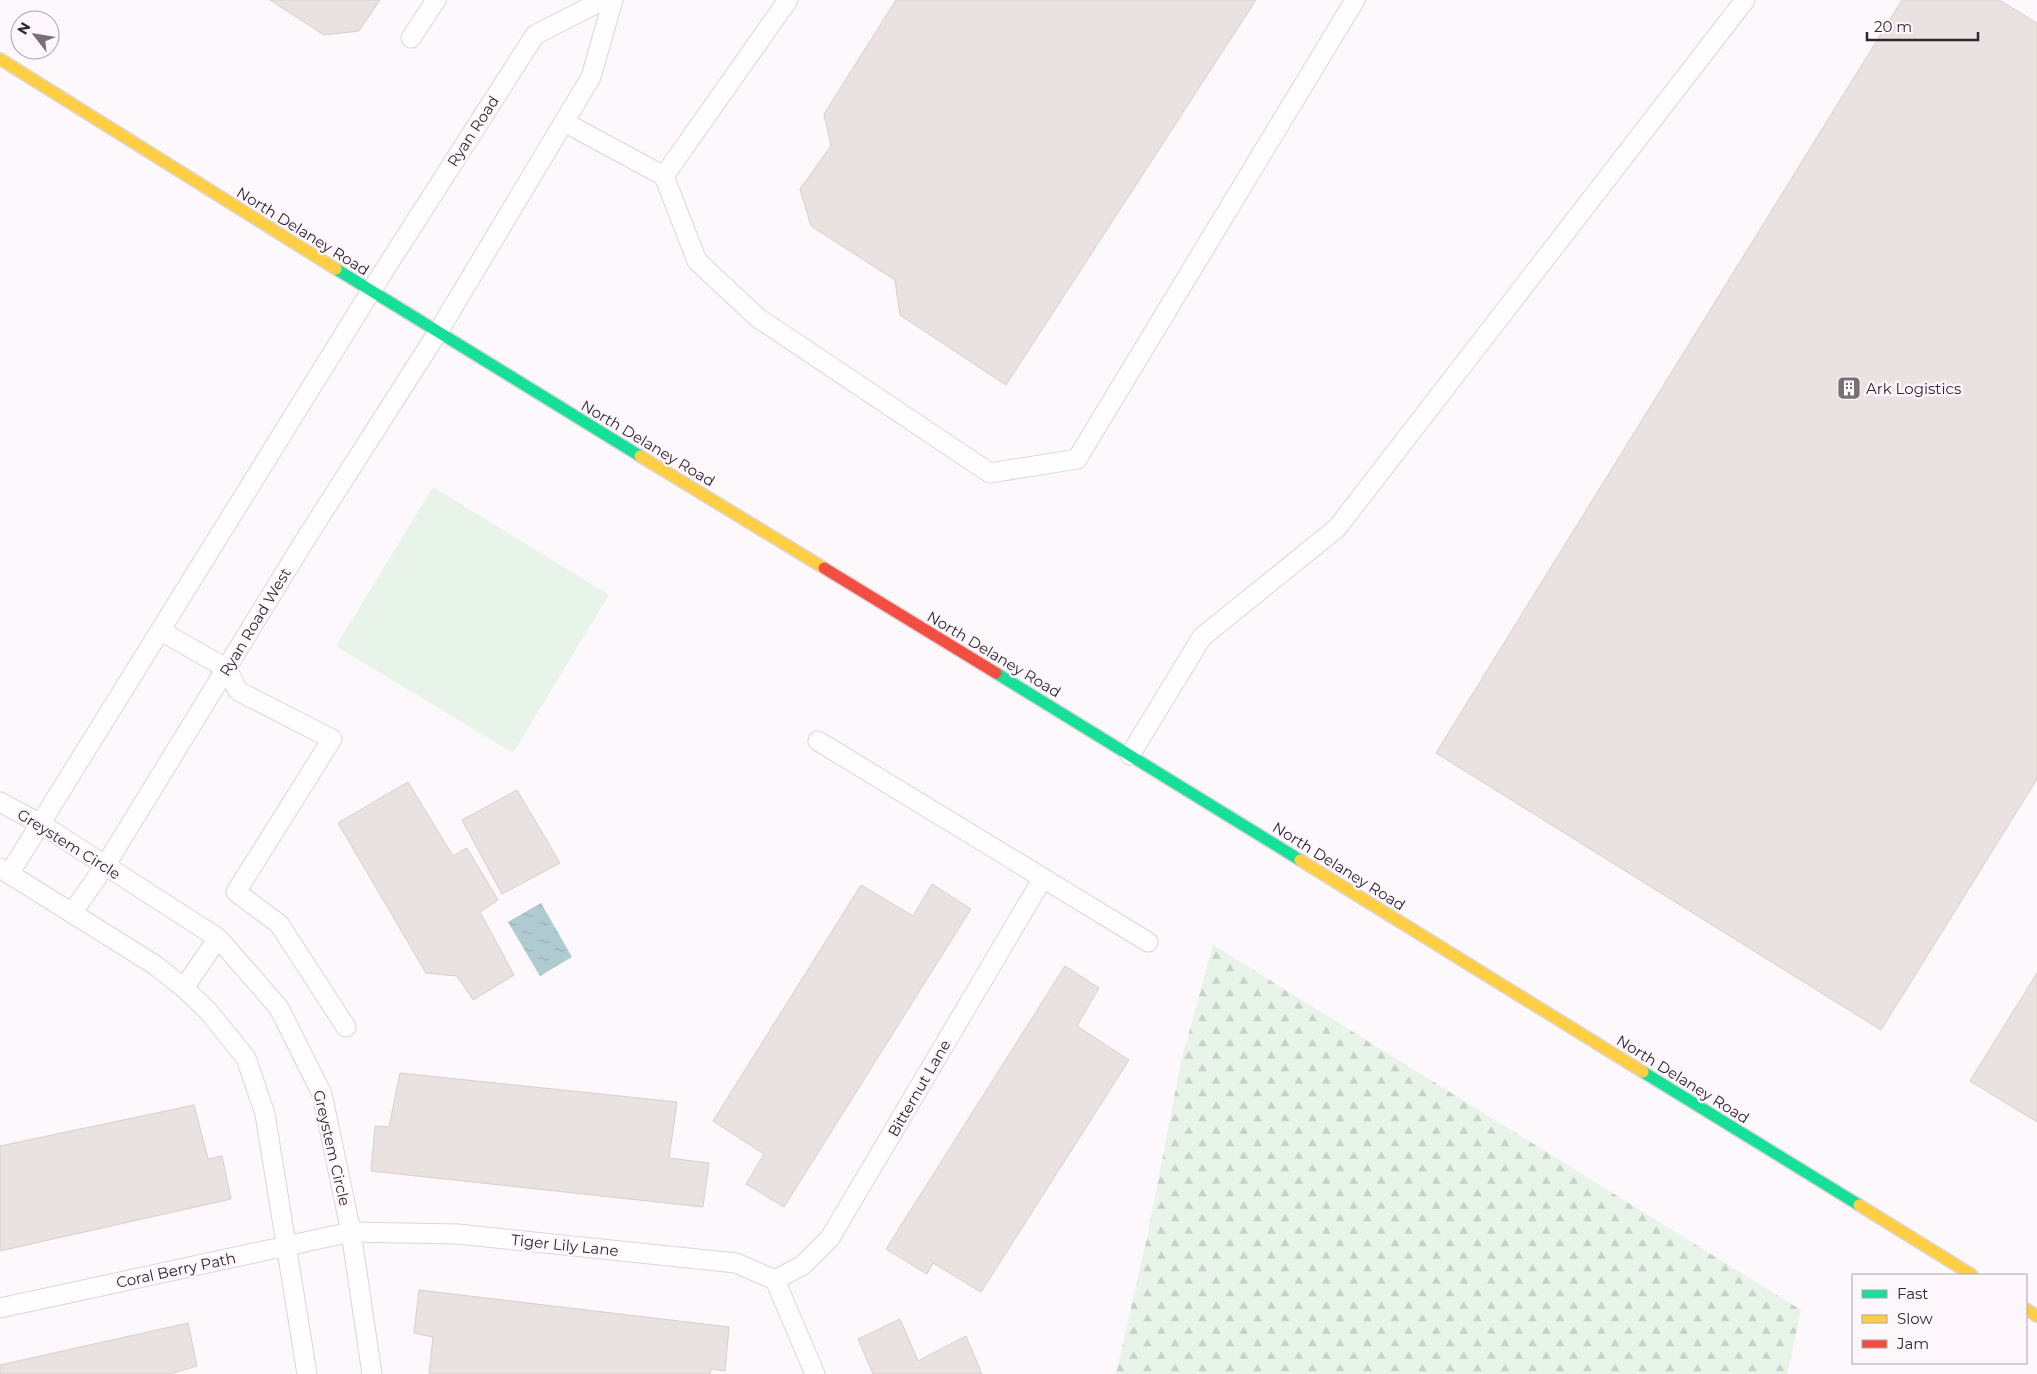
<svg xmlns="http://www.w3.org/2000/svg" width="2037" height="1374" font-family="Montserrat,sans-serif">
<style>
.forest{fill:url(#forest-firs)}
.park{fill:#e8f4e9}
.water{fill:url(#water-ripples)}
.building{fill:#eae2e0;stroke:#d7cfcb}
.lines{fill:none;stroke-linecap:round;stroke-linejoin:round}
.lane-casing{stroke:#dcd5db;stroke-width:21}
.fast-casing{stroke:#dcd5db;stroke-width:14}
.slow-casing{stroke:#dcd5db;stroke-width:14}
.jam-casing{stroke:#dcd5db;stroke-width:14}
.lane{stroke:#fffefe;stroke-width:19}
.fast{stroke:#16e098;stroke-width:11}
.slow{stroke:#ffcf43;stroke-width:11}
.jam{stroke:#f24e42;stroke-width:11}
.labels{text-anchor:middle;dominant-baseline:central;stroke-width:5;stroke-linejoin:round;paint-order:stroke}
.street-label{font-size:15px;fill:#312530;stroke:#fdf7fc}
.poi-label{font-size:15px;fill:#312530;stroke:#fdf7fc;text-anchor:start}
</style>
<defs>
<pattern id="forest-firs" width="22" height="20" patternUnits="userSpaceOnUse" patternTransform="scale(1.25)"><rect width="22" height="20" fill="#e8f4e9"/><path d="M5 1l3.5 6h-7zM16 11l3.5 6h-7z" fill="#c7d1c8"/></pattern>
<pattern id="water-ripples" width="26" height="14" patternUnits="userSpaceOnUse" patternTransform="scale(1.25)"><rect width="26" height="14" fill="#afcad0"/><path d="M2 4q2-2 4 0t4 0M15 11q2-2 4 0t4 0" fill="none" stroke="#97adb3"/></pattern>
</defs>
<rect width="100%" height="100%" fill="#fcf8fb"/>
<path class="forest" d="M1213,945L1801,1310L1787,1374H1116L1147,1238L1181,1062Z"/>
<path class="park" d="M433,487L609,595L513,753L336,646Z"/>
<path class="water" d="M541,903L572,957L540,976L508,922Z"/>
<g class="building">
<path d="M270,0H380L359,31L324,35Z"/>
<path d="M896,0H1256L1006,385L900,315L895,280L811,226L800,189L831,146L824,114Z"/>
<path d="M1902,0H1999L2037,23V779L1881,1030L1436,753Z"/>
<path d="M408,782L453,856L467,848L498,900L480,912L514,975L473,1000L457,976L426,973L338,823Z"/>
<path d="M517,790L560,863L502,894L462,820Z"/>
<path d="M932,884L971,909L784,1207L746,1184L764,1154L713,1121L861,885L913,916Z"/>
<path d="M1065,966L1099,988L1077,1026L1129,1060L981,1292L933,1263L927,1274L886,1249Z"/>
<path d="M2037,973V1122L1970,1081Z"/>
<path d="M400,1073L677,1102L669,1158L709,1163L703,1207L371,1171L375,1126L389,1127Z"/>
<path d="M194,1105L208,1159L222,1156L231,1199L0,1251V1146Z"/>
<path d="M419,1290L729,1327L725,1371L711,1369L710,1374H429L433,1337L414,1333Z"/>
<path d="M900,1319L918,1361L966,1336L982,1374H873L858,1339Z"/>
<path d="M188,1323L197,1366L170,1374H0V1365Z"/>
</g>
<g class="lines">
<g class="lane-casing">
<g id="lane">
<path d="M411,38L436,0"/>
<path d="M564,122L664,176L697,261L758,318L990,473L1077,459L1355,0"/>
<path d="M664,176L788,0"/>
<path d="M161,631L227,669L238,691L332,739L236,892L279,924L346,1027"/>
<path d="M818,741L1148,942"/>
<path d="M1130,755L1202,637L1337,528L1745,0"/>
<path d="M0,802L41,824L218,938L279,1008L322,1094L351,1232L372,1374"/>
<path d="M0,868L155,965L184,988L208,1011L246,1058L265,1114L307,1374"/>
<path d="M9,874L371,291L535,35L603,0"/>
<path d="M72,913L105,866L305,540L438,332L591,77L613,0"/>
<path d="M184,988L218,938"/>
<path d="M775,1280L803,1265L830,1238L1043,878"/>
<path d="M775,1280L815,1374"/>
<path d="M0,1308L351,1232L457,1234L736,1263L775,1280"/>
</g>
</g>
<g class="fast-casing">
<g id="fast">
<path d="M336,269L640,456"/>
<path d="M996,673L1300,860"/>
<path d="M1643,1072L1859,1205"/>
</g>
</g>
<g class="slow-casing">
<g id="slow">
<path d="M0,59L336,269"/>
<path d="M640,456L824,568"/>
<path d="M1300,860L1643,1072"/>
<path d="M1859,1205L1972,1275"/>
<path d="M2026,1309L2037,1316"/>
</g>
</g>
<g class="jam-casing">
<path id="jam" d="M824,568L996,673"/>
</g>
<use href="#lane" class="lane"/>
<use href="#fast" class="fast"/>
<use href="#slow" class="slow"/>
<use href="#jam" class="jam"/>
</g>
<defs>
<g id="building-square" transform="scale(1.25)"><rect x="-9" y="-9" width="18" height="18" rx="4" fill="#786f77" stroke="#fdf7fc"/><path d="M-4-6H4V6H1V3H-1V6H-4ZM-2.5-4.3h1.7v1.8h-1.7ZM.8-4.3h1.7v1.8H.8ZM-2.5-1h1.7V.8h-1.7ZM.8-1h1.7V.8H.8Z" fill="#fff"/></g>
</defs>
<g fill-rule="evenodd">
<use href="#building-square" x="1849" y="388"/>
</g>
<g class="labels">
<g class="street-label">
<text transform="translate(473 131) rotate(-57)">Ryan Road</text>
<text transform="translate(303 231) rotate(32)">North Delaney Road</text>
<text transform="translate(648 443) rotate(31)">North Delaney Road</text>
<text transform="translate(255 622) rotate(-59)">Ryan Road West</text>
<text transform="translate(994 654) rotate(31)">North Delaney Road</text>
<text transform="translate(69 844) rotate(32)">Greystem Circle</text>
<text transform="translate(1339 866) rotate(32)">North Delaney Road</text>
<text transform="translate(1683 1079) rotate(32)">North Delaney Road</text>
<text transform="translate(919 1088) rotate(-60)">Bitternut Lane</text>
<text transform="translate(332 1148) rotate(77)">Greystem Circle</text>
<text transform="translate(565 1245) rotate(6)">Tiger Lily Lane</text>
<text transform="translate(176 1270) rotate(-12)">Coral Berry Path</text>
</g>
<g class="poi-label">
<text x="1866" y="388">Ark Logistics</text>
</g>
</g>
<rect x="1852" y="1274" width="175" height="90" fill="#fdf7fc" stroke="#aba3aa"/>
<rect x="1862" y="1290" width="25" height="8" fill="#16e098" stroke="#aba3aa"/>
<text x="1897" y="1299" font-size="15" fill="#312530">Fast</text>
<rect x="1862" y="1315" width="25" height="8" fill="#ffcf43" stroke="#aba3aa"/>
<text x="1897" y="1324" font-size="15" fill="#312530">Slow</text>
<rect x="1862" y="1340" width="25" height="8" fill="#f24e42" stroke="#aba3aa"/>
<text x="1897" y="1349" font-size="15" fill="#312530">Jam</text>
<g transform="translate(35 35) rotate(301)"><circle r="24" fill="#fdf7fc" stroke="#aba3aa"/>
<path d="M0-4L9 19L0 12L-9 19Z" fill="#786f77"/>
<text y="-8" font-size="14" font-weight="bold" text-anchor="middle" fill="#312530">N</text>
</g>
<path d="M1867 32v8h111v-8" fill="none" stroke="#312530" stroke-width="2.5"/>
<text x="1874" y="32" font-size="15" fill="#312530" stroke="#fdf7fc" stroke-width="4" paint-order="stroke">20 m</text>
</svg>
